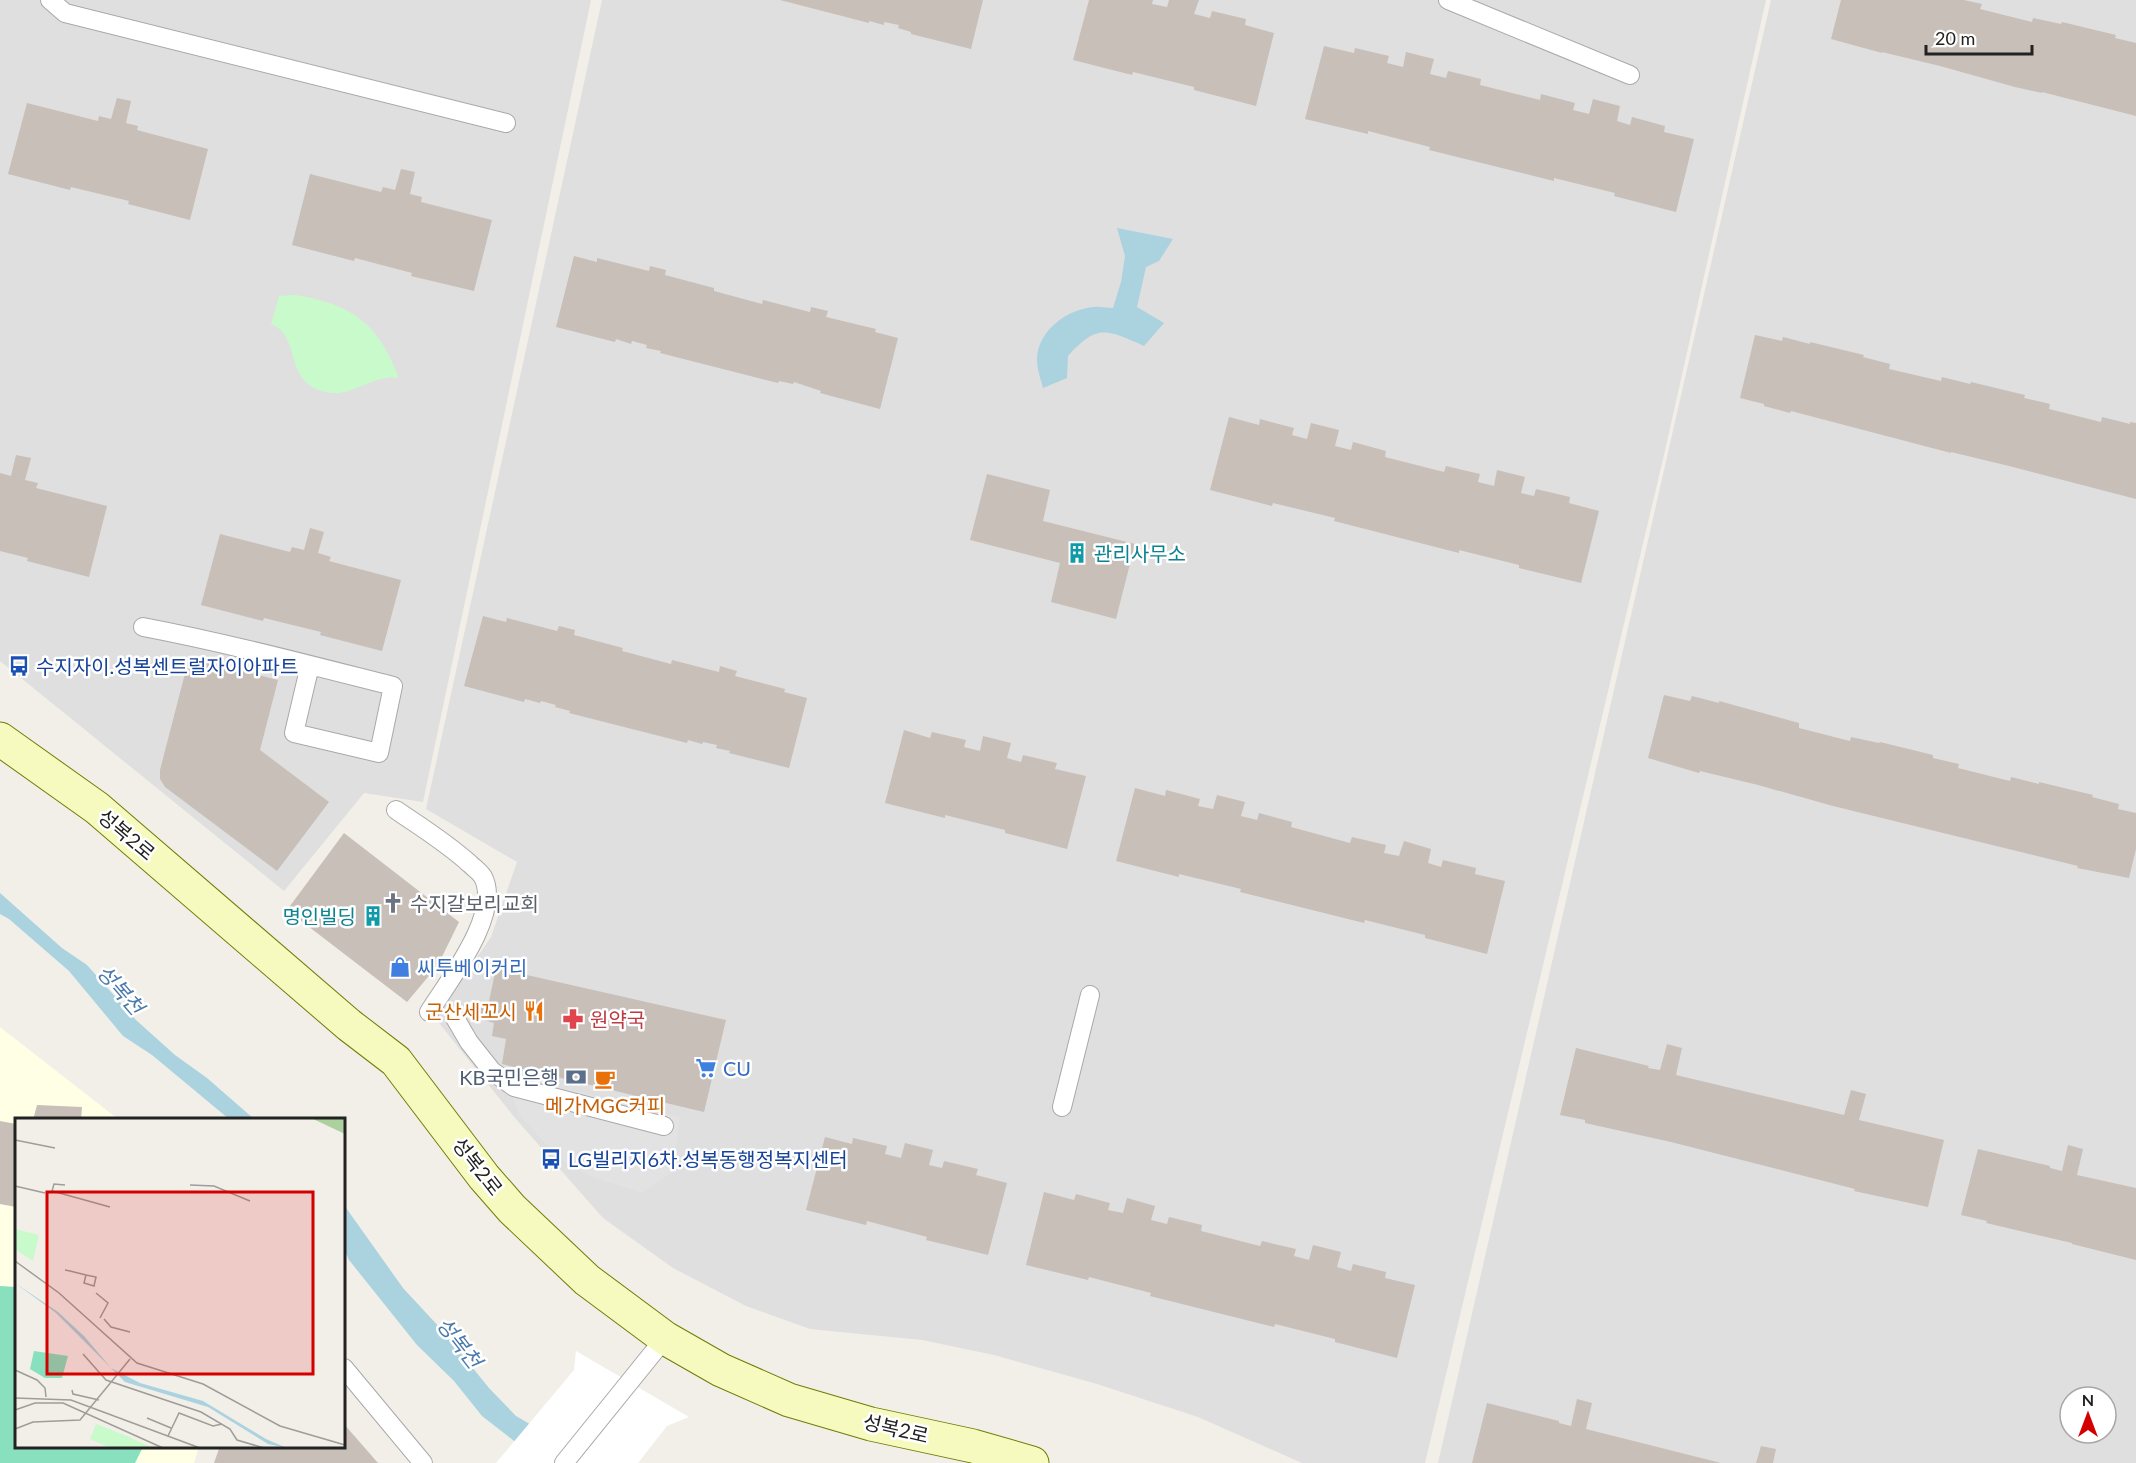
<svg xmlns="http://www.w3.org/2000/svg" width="2136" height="1463" font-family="Lato,'Noto Sans KR',sans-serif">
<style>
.residential{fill:#e0dfdf;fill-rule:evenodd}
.education{fill:#ffffe5}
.park{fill:#c8facc}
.pitch{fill:#88e0be}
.parking{fill:#e2e2e2}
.water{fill:#aad3df}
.pier{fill:#fff}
.building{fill:#c7bfb8}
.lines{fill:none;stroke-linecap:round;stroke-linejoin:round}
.lane-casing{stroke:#a9a9a9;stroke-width:20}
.secondary-casing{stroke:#707d05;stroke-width:35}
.lane{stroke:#fff;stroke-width:18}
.secondary{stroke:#f7fabf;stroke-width:33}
.labels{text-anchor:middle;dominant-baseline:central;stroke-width:5;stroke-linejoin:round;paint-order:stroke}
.culture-label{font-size:20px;fill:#0d838f;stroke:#fff;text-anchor:start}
.transit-label{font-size:20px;fill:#164399;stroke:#fff;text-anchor:start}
.street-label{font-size:20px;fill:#222;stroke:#fff}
.worship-label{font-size:20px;fill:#5b616d;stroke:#fff;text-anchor:start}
.shop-label{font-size:20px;fill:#366cbe;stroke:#fff;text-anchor:start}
.food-label{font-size:20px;fill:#c56008;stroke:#fff;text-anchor:end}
.health-label{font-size:20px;fill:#be3a42;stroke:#fff;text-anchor:start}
.service-label{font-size:20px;fill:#4e5e75;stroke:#fff;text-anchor:end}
.water-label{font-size:21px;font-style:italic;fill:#4a7aab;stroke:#fff}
.inset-road{fill:none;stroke:#9f9d99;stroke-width:1.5}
.view{fill:#d40000;fill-opacity:0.15;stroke:#d40000;stroke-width:3}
.inset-edge{fill:none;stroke:#222;stroke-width:3}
</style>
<rect width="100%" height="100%" fill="#f2efe9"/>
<g class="residential">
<path d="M0,0H591L423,802L364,793L284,891L0,661Z"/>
<path d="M602,0H1766L1664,455L1425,1463H1302L1198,1417L1097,1384L994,1355L922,1340L810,1329L746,1306L673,1268L603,1218L515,1118L435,1018L491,937L517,862L426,809Z"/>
<path d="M1771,0H2136V1463H1438ZM2070,1397H2106V1433H2070Z"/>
</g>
<path class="education" d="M0,1027L118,1119L16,1120V1446L199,1447L194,1463H0Z"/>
<path class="park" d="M296,295C353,305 378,323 399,378C371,373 350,401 322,391C283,379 302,337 271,324L279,296Z"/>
<path class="pitch" d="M0,1286L16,1287V1446L143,1447L135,1463H0Z"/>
<path class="parking" d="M504,1073L680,1117L672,1172L643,1193L592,1177L562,1161L519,1115Z"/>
<g class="water">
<path d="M1117,228L1173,239L1159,261L1146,267L1137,307L1164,323L1144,346C1106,329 1097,324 1068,356L1067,378L1043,388C1041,380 1037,369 1037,360C1037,331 1067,309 1094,307C1100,306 1107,308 1113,308L1121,282L1125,256Z"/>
<path d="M0,893L62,948L87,965L136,1020L175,1055L207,1078L254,1119H229L152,1055L123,1036L69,971L9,919L0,914Z"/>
<path d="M344,1205L403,1288L442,1330L489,1388L516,1416L597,1463L523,1448L482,1416L454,1381L417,1345L349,1260L344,1249Z"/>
</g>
<path class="pier" d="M576,1351L689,1417L667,1426L638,1463H496L574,1370Z"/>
<g class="building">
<path d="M780,0H983L971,49L911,34V32L898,28L899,25L884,22V25L869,21V23Z"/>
<path d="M1089,0H1153L1152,4L1167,7L1169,0H1199L1194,14L1210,18L1212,11L1246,19L1245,25L1274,33L1256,106L1194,90V87L1133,72L1132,75L1073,60Z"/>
<path d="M1841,0H1964L1982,4L1980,9L2032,22L2033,18L2061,24L2062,22L2116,35L2115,38L2136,43V116L2042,92V93L2015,87L1940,66L1882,52V53L1831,39Z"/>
<path d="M1324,46L1354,53L1355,48L1389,56L1387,63L1403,67L1406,52L1434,59L1430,74L1446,78L1448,71L1481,79L1480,85L1540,100L1541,94L1575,103L1573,110L1589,114L1593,99L1620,106L1617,121L1630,125L1632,117L1665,126L1664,132L1694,139L1676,212L1614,196L1615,193L1554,178V181L1429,150L1430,147L1368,131V134L1305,119Z"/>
<path d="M117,98L131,101L126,123L138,126L137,130L208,149L190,220L128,204L129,201L71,187L70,190L8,174L27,103L98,121L99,116L111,119Z"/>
<path d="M401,169L415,172L410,194L422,197L421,202L492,220L474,291L411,276L412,273L355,258L354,261L292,245L310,174L381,192L383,187L395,190Z"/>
<path d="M574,256L597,262V258L649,271L650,266L666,270L665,275L714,288V291L762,304L763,300L810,312L811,307L828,311L826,317L876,329L875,332L898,338L880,409L820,393L821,391L794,382L793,384L779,381L778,383L660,353L661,351L646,348L647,345L632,341L631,344L616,339L615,342L556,327Z"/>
<path d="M1755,335L1782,341L1783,337L1810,344V342L1864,355L1863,357L1890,364L1889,369L1941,381L1942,377L1970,384L1971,382L2025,395L2024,398L2050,404L2049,409L2101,422L2102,417L2130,424V422L2136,423V499L2009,466L1951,452V453L1791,411L1790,413L1764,406V404L1740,398Z"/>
<path d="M1229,417L1259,425L1260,419L1294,428L1292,435L1307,439L1311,423L1339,430L1335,446L1351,450L1353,442L1386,451L1385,457L1444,472L1446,466L1480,474L1478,482L1494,486L1497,470L1525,477L1521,493L1534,496L1536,489L1570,497L1569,503L1599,511L1581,583L1519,568V565L1459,550V553L1334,521L1335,518L1273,503L1272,506L1210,490Z"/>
<path d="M16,455L31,458L25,480L38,483L36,488L107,506L89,577L27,561L28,558L0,551V473L11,476Z"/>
<path d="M987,474L1050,490L1043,521L1135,544L1116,619L1051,602L1060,563L970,540Z"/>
<path d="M310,528L324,532L318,553L331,557L329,561L401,580L382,651L320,635L321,632L264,618L263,621L201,605L220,534L290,552L292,547L304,550Z"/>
<path d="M483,616L506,622L507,618L557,631L559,626L575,630L574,635L623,648L622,651L671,664L672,660L719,672L720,666L737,671L735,676L785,689L784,692L807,698L789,768L729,753L730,751L716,748L717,745L703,742L702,744L688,740L687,743L569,713L570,711L555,707L556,705L541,701L540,703L525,699L524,702L464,686Z"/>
<path d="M189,658L278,680L260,750L329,802L277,871L165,787L160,779V770Z"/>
<path d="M1664,695L1690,701L1692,696L1719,703V701L1799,723V728L1850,741L1851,737L1879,743L1880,742L1933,755V758L1959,764L1958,768L2010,781L2011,777L2039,784V782L2093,795L2092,797L2119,804L2118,809L2136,813V849L2129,878L2077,868L2078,866L1833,806L1758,785L1700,771L1699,773L1648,758Z"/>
<path d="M904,730L930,738L932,732L966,740L964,747L980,751L983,736L1011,743L1007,758L1021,762L1023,755L1057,763L1055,769L1086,776L1067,849L1005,833V830L945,815V818L885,803Z"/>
<path d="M1135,788L1165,796L1166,790L1200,799L1198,806L1213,809L1217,795L1245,802L1241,816L1257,820L1259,813L1292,822L1291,827L1350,843L1352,837L1386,845L1384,853L1399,856L1404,841L1431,849L1428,863L1441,867L1443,860L1476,868L1475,874L1505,881L1487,954L1425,938V935L1365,920L1364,923L1240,892L1241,889L1179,874V877L1116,861Z"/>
<path d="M344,833L459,922L438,965L407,1002L287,910Z"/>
<path d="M496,968L726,1020L704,1112L502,1064L506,1039L492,1036L494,1023L474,1017L477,1004L488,1006Z"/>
<path d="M1667,1044L1682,1048L1676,1075L1844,1115L1851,1090L1866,1094L1859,1120L1944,1140L1928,1207L1854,1191L1855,1189L1671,1142L1585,1123V1120L1560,1115L1576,1048L1649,1066L1648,1068L1660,1070Z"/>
<path d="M37,1105L82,1107L81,1120H33Z"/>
<path d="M0,1121L16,1124V1207L0,1204Z"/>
<path d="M825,1137L852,1144L853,1138L887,1146L885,1154L901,1158L905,1143L933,1150L929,1165L942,1168L944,1161L978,1169L976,1175L1007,1183L988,1255L926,1240L927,1237L867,1221L866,1225L806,1210Z"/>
<path d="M2068,1145L2083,1149L2077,1175L2136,1188V1260L2072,1244V1243L1986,1223L1987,1221L1961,1215L1978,1149L2050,1166V1168L2062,1171Z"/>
<path d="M1044,1192L1074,1200L1076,1194L1110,1203L1108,1210L1123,1213L1127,1198L1155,1206L1151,1220L1167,1224L1169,1217L1202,1225L1201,1231L1260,1246L1262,1241L1296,1249L1294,1256L1309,1260L1313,1245L1341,1252L1337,1267L1351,1271L1353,1264L1386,1272L1385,1278L1415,1285L1397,1358L1335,1342V1339L1275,1324L1274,1327L1150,1296L1151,1293L1089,1277L1088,1280L1026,1265Z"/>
<path d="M1577,1399L1592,1403L1586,1429L1721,1463H1472L1487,1403L1559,1421V1423L1571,1426Z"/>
<path d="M344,1424L378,1463H214L220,1446H344Z"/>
<path d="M1761,1446L1776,1449L1773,1463H1756Z"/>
</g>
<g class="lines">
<g class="lane-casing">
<g id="lane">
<path d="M50,0L65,13L506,123"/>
<path d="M1448,0L1630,75"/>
<path d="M143,627C227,643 310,665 393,686L379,753L294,733L310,665"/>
<path d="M396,810C421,827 447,843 470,864C474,868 480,872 483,877C502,913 448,982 429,1012"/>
<path d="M455,1018L469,1042L492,1071L514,1087L664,1126"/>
<path d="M1062,1107L1090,995"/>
<path d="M344,1368L423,1463"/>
<path d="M564,1463L665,1338"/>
</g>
</g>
<g class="secondary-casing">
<path id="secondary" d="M0,739L97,808L349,1025L396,1061L484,1177L512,1209L587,1280L665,1338L721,1370L789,1400L871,1424L973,1446L1032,1463"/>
</g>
<use href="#lane" class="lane"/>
<use href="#secondary" class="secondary"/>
</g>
<defs>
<g id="building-bare" transform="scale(1.62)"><path d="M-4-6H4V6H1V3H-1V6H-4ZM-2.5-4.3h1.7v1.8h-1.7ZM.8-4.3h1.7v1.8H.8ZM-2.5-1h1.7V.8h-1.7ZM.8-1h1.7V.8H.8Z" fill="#0f9aa8" stroke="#fff" stroke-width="2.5" paint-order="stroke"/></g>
<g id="bus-bare" transform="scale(1.62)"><path d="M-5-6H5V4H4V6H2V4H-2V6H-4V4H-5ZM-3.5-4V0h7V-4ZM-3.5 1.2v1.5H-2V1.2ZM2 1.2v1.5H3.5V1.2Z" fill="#1a4fb4" stroke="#fff" stroke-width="2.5" paint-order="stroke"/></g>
<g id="church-bare" transform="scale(1.62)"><path d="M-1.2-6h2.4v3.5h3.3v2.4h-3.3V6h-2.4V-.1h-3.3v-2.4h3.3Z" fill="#6b7280" stroke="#fff" stroke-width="2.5" paint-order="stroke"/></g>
<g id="shop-bare" transform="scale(1.62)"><path d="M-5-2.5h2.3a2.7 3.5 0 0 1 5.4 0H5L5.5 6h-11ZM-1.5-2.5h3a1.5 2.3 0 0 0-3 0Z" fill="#3f7fe0" stroke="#fff" stroke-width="2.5" paint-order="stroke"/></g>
<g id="restaurant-bare" transform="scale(1.62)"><path d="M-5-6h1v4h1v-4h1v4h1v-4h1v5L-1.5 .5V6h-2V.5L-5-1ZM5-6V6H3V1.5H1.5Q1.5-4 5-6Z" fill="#e8710a" stroke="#fff" stroke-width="2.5" paint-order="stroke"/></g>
<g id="pharmacy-bare" transform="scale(1.62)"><path d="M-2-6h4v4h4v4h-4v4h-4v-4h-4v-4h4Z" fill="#e0444e" stroke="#fff" stroke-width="2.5" paint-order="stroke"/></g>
<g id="supermarket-bare" transform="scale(1.62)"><path d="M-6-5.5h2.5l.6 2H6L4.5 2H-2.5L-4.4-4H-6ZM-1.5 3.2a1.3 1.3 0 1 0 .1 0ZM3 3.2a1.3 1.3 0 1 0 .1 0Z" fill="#3f7fe0" stroke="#fff" stroke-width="2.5" paint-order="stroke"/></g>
<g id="bank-bare" transform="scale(1.62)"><path d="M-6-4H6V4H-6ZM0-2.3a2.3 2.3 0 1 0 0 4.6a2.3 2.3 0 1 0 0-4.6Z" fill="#5c6f8a" stroke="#fff" stroke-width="2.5" paint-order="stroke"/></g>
<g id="cafe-bare" transform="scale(1.62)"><path d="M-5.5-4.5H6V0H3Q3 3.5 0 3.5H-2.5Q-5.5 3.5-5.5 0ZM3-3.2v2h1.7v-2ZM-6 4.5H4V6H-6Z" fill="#e8710a" stroke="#fff" stroke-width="2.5" paint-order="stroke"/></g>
</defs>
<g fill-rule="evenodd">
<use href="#building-bare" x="1077" y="553"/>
<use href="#bus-bare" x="19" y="666"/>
<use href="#church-bare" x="393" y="903"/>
<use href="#building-bare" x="373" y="916"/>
<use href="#shop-bare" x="400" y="967"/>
<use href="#restaurant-bare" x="534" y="1011"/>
<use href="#pharmacy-bare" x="573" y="1019"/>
<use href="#supermarket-bare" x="706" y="1068"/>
<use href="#bank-bare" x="576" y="1077"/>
<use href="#cafe-bare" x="605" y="1079"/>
<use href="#bus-bare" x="551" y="1159"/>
</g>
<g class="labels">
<g class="culture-label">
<text x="1094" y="553">관리사무소</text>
<text x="356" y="916" text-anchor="end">명인빌딩</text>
</g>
<g class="transit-label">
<text x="36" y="666">수지자이.성복센트럴자이아파트</text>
<text x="568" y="1159">LG빌리지6차.성복동행정복지센터</text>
</g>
<g class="street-label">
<text transform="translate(127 834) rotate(40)">성복2로</text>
<text transform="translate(478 1166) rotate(52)">성복2로</text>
<text transform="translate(896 1428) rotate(13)">성복2로</text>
</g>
<g class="worship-label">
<text x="410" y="903">수지갈보리교회</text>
</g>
<g class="shop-label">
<text x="417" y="967">씨투베이커리</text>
<text x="723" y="1068">CU</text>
</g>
<g class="food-label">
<text x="517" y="1011">군산세꼬시</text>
<text x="605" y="1105" text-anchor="middle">메가MGC커피</text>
</g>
<g class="health-label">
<text x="590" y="1019">원약국</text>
</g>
<g class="service-label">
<text x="559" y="1077">KB국민은행</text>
</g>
<g class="water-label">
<text transform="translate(121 989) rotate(49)">성복천</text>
<text transform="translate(460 1342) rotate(52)">성복천</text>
</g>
</g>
<g transform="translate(15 1118)">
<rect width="330" height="330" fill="#f2efe9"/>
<path d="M330,0V16L296,0Z" fill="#add19e"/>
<path d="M0,111L24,117L18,143L0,131ZM81,306L112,318L138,330H95L75,321Z" fill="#c8facc"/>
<path d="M19,233L53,238L47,260H30L15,251Z" fill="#88e0be"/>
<path d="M0,165L43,194L69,218L96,250L125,265L188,283L251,321L272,330L253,326L193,289L110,264L41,195Z" fill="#aad3df"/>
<path class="inset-road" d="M0,22L40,30M50,67L39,66L37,73L95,89M175,67L199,68L235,83M0,68L30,75M0,143L44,175L122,245L188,266L265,308L330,327M50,152L55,153L71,157L81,159L79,168L69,165L71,157M81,175L93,185L85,200M89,201L96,209L115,214M68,236L91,262L186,294L215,311L222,322L249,330M0,252L22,262L30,270L31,279M57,272L58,276L84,282M0,280L56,282L185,330M0,292L20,285H48L148,330M132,300L156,310M0,311L18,304L65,302L115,241M153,318L164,295L198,308L207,306"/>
<path class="view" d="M32,74H298V256H32Z"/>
<rect width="330" height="330" class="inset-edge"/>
</g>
<g transform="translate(2088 1415)"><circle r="28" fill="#ffffff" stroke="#a7a7a7" stroke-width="1.5"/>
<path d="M0-4.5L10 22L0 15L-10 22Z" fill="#d40000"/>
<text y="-9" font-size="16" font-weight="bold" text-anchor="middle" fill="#222222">N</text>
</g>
<path d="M1926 45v9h106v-9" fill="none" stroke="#222222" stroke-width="3"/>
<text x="1935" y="45" font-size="18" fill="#222222" stroke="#ffffff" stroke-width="4.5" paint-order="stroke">20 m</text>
</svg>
